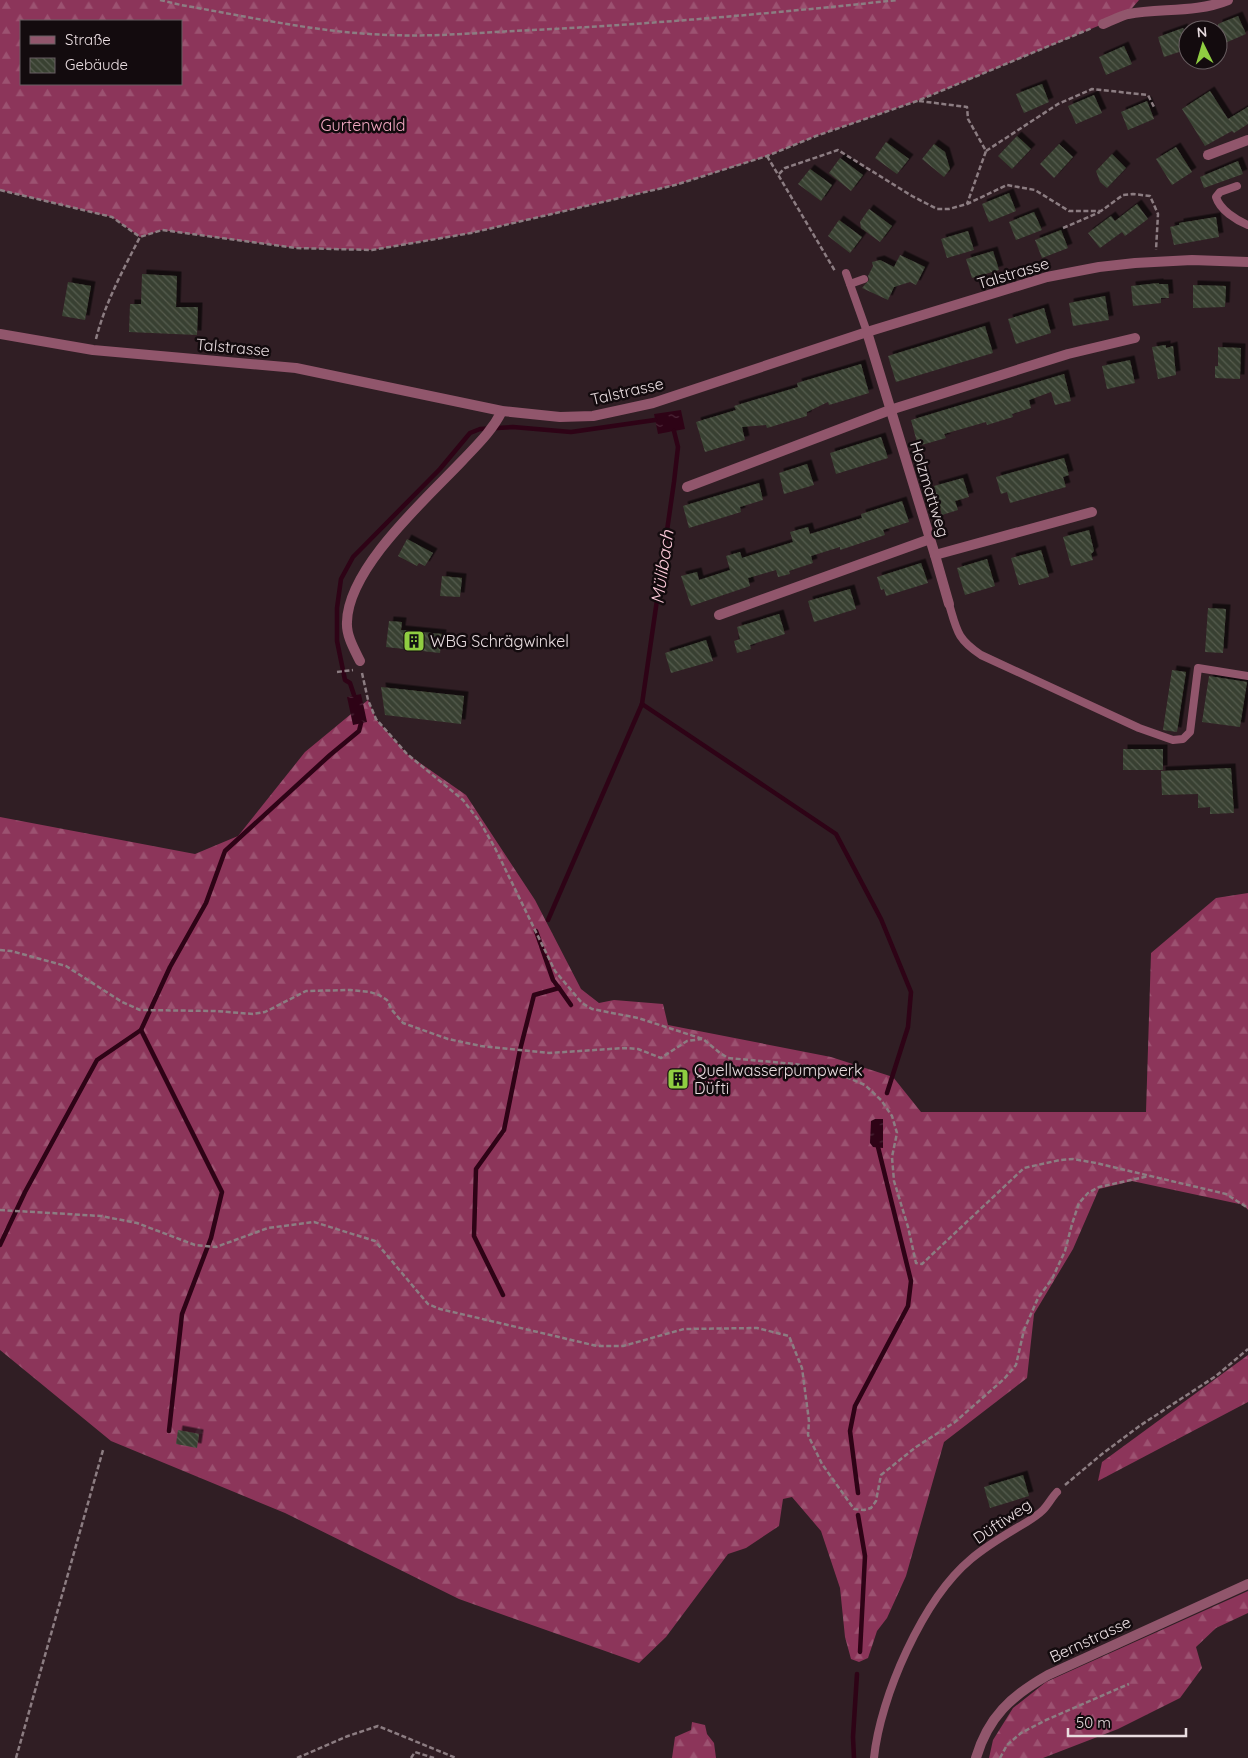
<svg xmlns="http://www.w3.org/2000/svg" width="1248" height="1758" font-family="Quicksand,sans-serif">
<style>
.forest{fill:url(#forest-firs);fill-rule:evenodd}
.water{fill:url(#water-ripples)}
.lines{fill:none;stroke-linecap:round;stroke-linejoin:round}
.stream{stroke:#2e0316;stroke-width:4.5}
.building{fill:url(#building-back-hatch);filter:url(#shadow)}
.path{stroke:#8c7d82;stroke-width:2.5;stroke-dasharray:5 2.5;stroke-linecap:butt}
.service{stroke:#91566c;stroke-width:8}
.minor{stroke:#91566c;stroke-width:10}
.tertiary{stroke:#91566c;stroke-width:10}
.labels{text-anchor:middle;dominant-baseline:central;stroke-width:5;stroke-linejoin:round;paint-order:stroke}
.park-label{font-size:16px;fill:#f3a9c2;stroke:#130b0e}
.street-label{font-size:16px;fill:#e9dde0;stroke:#130b0e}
.poi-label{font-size:16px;fill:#e9dde0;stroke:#130b0e;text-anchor:start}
.water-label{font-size:18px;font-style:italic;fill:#fecbdb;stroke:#130b0e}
</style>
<defs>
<pattern id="forest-firs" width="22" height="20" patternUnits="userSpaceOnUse" patternTransform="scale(1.25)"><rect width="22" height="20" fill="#8c355a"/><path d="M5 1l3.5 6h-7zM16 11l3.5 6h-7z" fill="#9c5271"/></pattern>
<pattern id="water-ripples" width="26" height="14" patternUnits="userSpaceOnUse" patternTransform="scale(1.25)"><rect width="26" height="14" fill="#2e0316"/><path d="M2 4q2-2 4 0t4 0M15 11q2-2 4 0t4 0" fill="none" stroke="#4c2738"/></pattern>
<pattern id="building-back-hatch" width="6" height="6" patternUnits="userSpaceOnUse" patternTransform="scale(1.25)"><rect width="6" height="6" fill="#394131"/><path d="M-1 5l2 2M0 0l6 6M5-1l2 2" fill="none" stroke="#565c4f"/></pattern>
<filter id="shadow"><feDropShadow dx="4.5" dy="-4.5" stdDeviation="0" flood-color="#0009"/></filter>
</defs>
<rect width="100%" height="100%" fill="#301e24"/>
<g class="forest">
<path d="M0,0H1139L1127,14L917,101L816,136L767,156L675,185L471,233L372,250L296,248L162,230L140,237L112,217L0,190ZM21,21H181V84H21Z"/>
<path d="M368,700L376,719L407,754L466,795L535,900L581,989L599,1003L614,1000L663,1004L668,1025L831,1057L893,1077L921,1112H1146L1151,953L1216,898L1248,893V1210L1244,1205L1132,1181L1099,1189L1073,1249L1034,1314L1027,1378L944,1442L906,1576L887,1618L877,1631L868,1658L859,1662L851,1659L845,1637L840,1588L821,1531L792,1497L783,1499L779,1526L746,1548L728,1554L666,1637L639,1663L459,1599L285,1513L111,1441L0,1350V817L195,854L238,836L305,752Z"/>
<path d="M1248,1355V1402L1098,1481L1102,1462Z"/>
<path d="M1248,1591V1613L1216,1628L1196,1647L1202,1668L1180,1698L1118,1729L1043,1758H989L993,1740L1013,1708L1046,1682Z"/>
<path d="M692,1722L705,1725L707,1734L714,1743L716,1758H672L675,1737L691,1730Z"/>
</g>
<g class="water">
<path d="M681,410L685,429L658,434L654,414Z"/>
<path d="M361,694L367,722L353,725L347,697Z"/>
<path d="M875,1119H883V1148L873,1147L870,1143L871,1121Z"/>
</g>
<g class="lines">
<g class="stream">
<path d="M354,695L350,683L345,680L337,641V608L341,579L353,557L440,469L470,433L480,429L513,427L571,432L655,420"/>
<path d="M642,704L836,834L881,919L911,992L908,1027L887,1093"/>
<path d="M548,920L642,704L674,482L678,447L674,431"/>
<path d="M559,988L571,1005"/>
<path d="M141,1030L222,1192L211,1238L182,1314L169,1431"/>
<path d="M0,1245L25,1192L97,1060L141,1030L170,967L206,903L225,851L330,755L359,731L361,723"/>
<path d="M503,1295L474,1236L476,1169L504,1130L520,1050L534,995L559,988L553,980L536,931"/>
<path d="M858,1493L850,1431L855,1406L908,1306L911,1281L878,1147"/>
<path d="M858,1515L865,1556L860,1652"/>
<path d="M854,1758L853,1737L857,1674"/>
</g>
</g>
<g class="building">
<path d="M1238,16L1246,34L1218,46V24Z"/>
<path d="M1183,28L1188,42V49L1164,57L1158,37Z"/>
<path d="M1124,46L1132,64L1106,75L1099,57Z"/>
<path d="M1042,84L1049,102L1024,113L1016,94Z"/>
<path d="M1210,91L1228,119L1248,107V124L1234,133L1232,131L1205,146L1182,109Z"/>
<path d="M1094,95L1102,113L1076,124L1068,106Z"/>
<path d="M1147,101L1154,119L1128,130L1121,112Z"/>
<path d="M1017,136L1031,149L1012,169L998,156Z"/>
<path d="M886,142L909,159L897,174L875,158Z"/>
<path d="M934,144L945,152L950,169L944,177L922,159Z"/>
<path d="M1059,144L1073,157L1054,178L1040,164Z"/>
<path d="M1176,147L1192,172L1172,185L1156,159Z"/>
<path d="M1112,154L1126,168L1107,188L1100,182L1096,171Z"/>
<path d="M840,158L863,175L851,191L829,173Z"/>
<path d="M1238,161L1243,174L1204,188L1200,177Z"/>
<path d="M810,169L832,185L821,201L798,184Z"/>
<path d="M1009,193L1016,211L989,222L982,204Z"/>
<path d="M1137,204L1148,219L1125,236L1122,232L1100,248L1088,233L1111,216L1115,221Z"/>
<path d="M869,209L892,226L880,242L861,228L860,222Z"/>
<path d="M1034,212L1042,230L1016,240L1009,222Z"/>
<path d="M1216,217L1219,237L1174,245L1170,227L1179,225V223Z"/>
<path d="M839,220L862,237L850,253L828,236Z"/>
<path d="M1061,230L1068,248L1042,258L1035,240Z"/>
<path d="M968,231L974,250L947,258L941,239Z"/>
<path d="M993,251L999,270L972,278L966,259Z"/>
<path d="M900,255L925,267L916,285L910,282L894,287L888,300L862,288L869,280L868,276L873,266L872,262L880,260L894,267Z"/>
<path d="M142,274L177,276L176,307H198L197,335L129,332L130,304H141Z"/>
<path d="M68,282L91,286L85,320L62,316Z"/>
<path d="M1159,283V284H1168L1169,298H1161V303L1133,306L1131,286Z"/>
<path d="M1193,285L1226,286L1225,307L1193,308Z"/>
<path d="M1105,296L1109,320L1073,326L1069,303Z"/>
<path d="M1044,308L1051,333L1016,344L1008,319Z"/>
<path d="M985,326L993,353L896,382L888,356Z"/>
<path d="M1166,345V348L1173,346L1176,375L1158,379L1152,347Z"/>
<path d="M1218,347L1241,348L1240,379L1215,378V366H1218Z"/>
<path d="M1130,360L1135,383L1107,389L1102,366Z"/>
<path d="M861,364L869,393L829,405L828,402L807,412V416L767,428L766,425L742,427L745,440L705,452L696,422L736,410L734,406L798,387L797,383Z"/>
<path d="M1064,374L1071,401L1055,405L1051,392L1029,400L1031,408L1012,414L1013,417L987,425L986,422L944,434L946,438L918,446L911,420Z"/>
<path d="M881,437L888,458L836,474L830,453Z"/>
<path d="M1064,458L1069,475L1063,477L1066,487L1010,503L1007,492L1001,494L996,477Z"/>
<path d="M807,464L814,485L784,494L779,473Z"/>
<path d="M963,478L969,497L955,501L958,510L942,515L934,486Z"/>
<path d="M759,483L763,500L740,507L741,512L689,528L683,506Z"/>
<path d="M902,501L909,522L883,530L885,535L840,550V547L811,556L813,563L789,571L790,574L778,577L776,570L748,578L750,586L691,606L681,576L697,572L699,580L730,570L726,556L740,552L742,558L793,542L790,532L808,527L810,534L862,518L861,514Z"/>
<path d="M1089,530L1094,551L1091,554L1093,560L1071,566L1063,537Z"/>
<path d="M407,539L433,553L425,566L419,563L417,566L398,556Z"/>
<path d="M1041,550L1049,577L1019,585L1011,558Z"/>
<path d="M987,559L995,586L965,595L957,568Z"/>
<path d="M921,563L928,583L886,596L884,589L881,590L877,577Z"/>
<path d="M442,576L462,578L460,597L440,596Z"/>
<path d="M850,589L856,609L814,622L808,601Z"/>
<path d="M1208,608L1226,609L1223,653L1205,652Z"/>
<path d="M779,614L785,634L750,645L751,649L737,653L734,641L740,639L737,627Z"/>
<path d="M389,621L402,622L401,630L442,634L440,653L386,647Z"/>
<path d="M706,640L713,661L671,673L665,653Z"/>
<path d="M1172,670L1186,672L1177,732L1163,730Z"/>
<path d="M1209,676L1247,682L1240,727L1202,722Z"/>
<path d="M381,687L464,696L461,724L385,715Z"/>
<rect x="1123" y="749" width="40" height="21"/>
<path d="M1231,768L1234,813L1210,814V807L1198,808V794L1162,795L1161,771Z"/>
<path d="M676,1071L686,1076L681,1087L670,1082Z"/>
<path d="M178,1430L199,1434L197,1448L176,1444Z"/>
<path d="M1023,1475L1029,1496L990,1508L984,1487Z"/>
</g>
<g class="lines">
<g class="path">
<path d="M160,0L181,5C250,17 320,33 390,35C438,37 486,32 533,30C655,24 776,13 898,0"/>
<path d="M919,101L967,107L968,119L986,151L967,204"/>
<path d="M986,151L1058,104L1092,89L1148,95L1154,107"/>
<path d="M767,156L835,271"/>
<path d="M779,174L785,168L838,150L912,196L937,209H949L967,204L1007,185L1035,190L1069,211H1101L1123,195L1133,194L1150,196L1158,214L1156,250"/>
<path d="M0,190L112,217L140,237"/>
<path d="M1063,228L1100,212"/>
<path d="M96,339C105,303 123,270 140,237L162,230L296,248L372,250L471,233L675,185L767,156L816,136L917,101L1092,28"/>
<path d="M337,672L353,670"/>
<path d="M362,673L368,700L376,719L407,754L463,800L480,822L495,848L555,971L582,1003L592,1009L638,1018L703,1039L720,1053L728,1058L795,1064L835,1072L865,1085L881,1100L892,1116L897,1133L892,1157L894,1181L908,1227L916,1263L922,1264L1024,1168L1060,1160L1073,1159L1096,1163L1226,1194L1248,1208"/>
<path d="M0,950L11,951L66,966L122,1002L140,1010L216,1011L253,1014L265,1012L306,991L350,990L370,992L379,995L387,1000L392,1010L403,1023L448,1039L481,1046L549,1053L625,1048L638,1049L661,1058L687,1041L702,1039"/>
<path d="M0,1210L101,1216L137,1223L195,1245L216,1247L268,1228L314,1222L375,1241L428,1304L440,1309L597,1346H623L684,1329L757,1328L789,1336L802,1368L809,1421L808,1435L822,1464L854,1509L864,1510L871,1508L876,1501L881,1475L916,1447L955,1422L1004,1379L1016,1365L1024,1330L1038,1298L1052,1279L1065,1251L1072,1224L1079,1203L1088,1193L1099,1187L1149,1176"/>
<path d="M1065,1485L1102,1454L1141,1425L1216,1376L1248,1349"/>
<path d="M16,1758L103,1450"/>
<path d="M297,1758L348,1736L378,1726L456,1758"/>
<path d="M411,1758L415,1752L434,1758"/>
<path d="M1000,1758L1007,1745L1021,1733L1046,1720L1129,1684"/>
</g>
<g class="service">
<path d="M1237,186L1220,192L1216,197C1220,210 1236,220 1248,225"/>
<path d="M846,273L867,332"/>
<path d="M850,284L864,279"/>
<path d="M949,604C957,631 957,639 981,655L1139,728L1173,740L1183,739L1190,732L1198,668L1248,676"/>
<path d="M874,1758C880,1697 923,1599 971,1559C984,1548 1000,1538 1015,1529C1025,1523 1035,1518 1043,1510C1048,1505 1052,1497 1057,1492"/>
</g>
<g class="minor">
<path d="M1103,24C1111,21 1120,16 1128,14C1161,8 1196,13 1228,0"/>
<path d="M1208,155L1248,140"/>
<path d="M867,332L935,555L1092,512"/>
<path d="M0,334L93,350L296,368L502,411L560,417L593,416L653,403L867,332L1047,277L1099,267L1135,263L1192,260L1248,262"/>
<path d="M687,487L890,410L1068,354L1135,338"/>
<path d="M935,555L949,604"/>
<path d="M719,615L930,539"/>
<path d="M360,661C354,649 346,635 347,622C348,568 426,499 462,461C477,445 492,431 502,411"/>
</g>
<path class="tertiary" d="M976,1758C988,1717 1011,1696 1048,1675L1248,1584"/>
</g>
<defs>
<g id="building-square" transform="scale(1.125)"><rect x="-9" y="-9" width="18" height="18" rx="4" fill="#8fcd41" stroke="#130b0e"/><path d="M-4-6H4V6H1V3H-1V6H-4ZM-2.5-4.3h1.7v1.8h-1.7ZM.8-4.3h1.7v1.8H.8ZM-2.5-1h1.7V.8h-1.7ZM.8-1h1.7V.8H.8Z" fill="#111"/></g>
</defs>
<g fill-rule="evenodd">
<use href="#building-square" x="414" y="641"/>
<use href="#building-square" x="678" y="1079"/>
</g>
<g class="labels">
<g class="park-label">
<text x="363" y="125">Gurtenwald</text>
</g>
<g class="street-label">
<text transform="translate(1013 273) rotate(-17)">Talstrasse</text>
<text transform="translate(233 347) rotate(5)">Talstrasse</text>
<text transform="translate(627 391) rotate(-13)">Talstrasse</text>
<text transform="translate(930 489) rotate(73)">Holzmattweg</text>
<text transform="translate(1002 1521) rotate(-34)">Düftiweg</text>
<text transform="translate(1090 1639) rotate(-25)">Bernstrasse</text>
</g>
<g class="poi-label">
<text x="430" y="641">WBG Schrägwinkel</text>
<text x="694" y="1070">Quellwasserpumpwerk<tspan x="694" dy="18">Düfti</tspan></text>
</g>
<g class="water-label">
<text transform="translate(662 567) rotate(-82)">Mülibach</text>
</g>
</g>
<rect x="20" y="20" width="162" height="65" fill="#130b0e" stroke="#695f62"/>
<rect x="30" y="36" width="25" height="8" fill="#91566c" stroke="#695f62"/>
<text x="65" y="45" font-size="15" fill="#e9dde0">Straße</text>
<rect x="30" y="58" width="25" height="15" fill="url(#building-back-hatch)" stroke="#695f62"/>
<text x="65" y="70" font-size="15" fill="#e9dde0">Gebäude</text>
<g transform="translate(1203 45) rotate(355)"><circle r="24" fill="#130b0e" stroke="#695f62"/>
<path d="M0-4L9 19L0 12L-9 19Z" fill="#8fcd41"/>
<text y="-8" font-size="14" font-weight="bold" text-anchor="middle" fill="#e9dde0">N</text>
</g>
<path d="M1068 1728v8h118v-8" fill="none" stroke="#e9dde0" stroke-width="2.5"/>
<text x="1076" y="1728" font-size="15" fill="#e9dde0" stroke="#130b0e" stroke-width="4" paint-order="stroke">50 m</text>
</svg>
